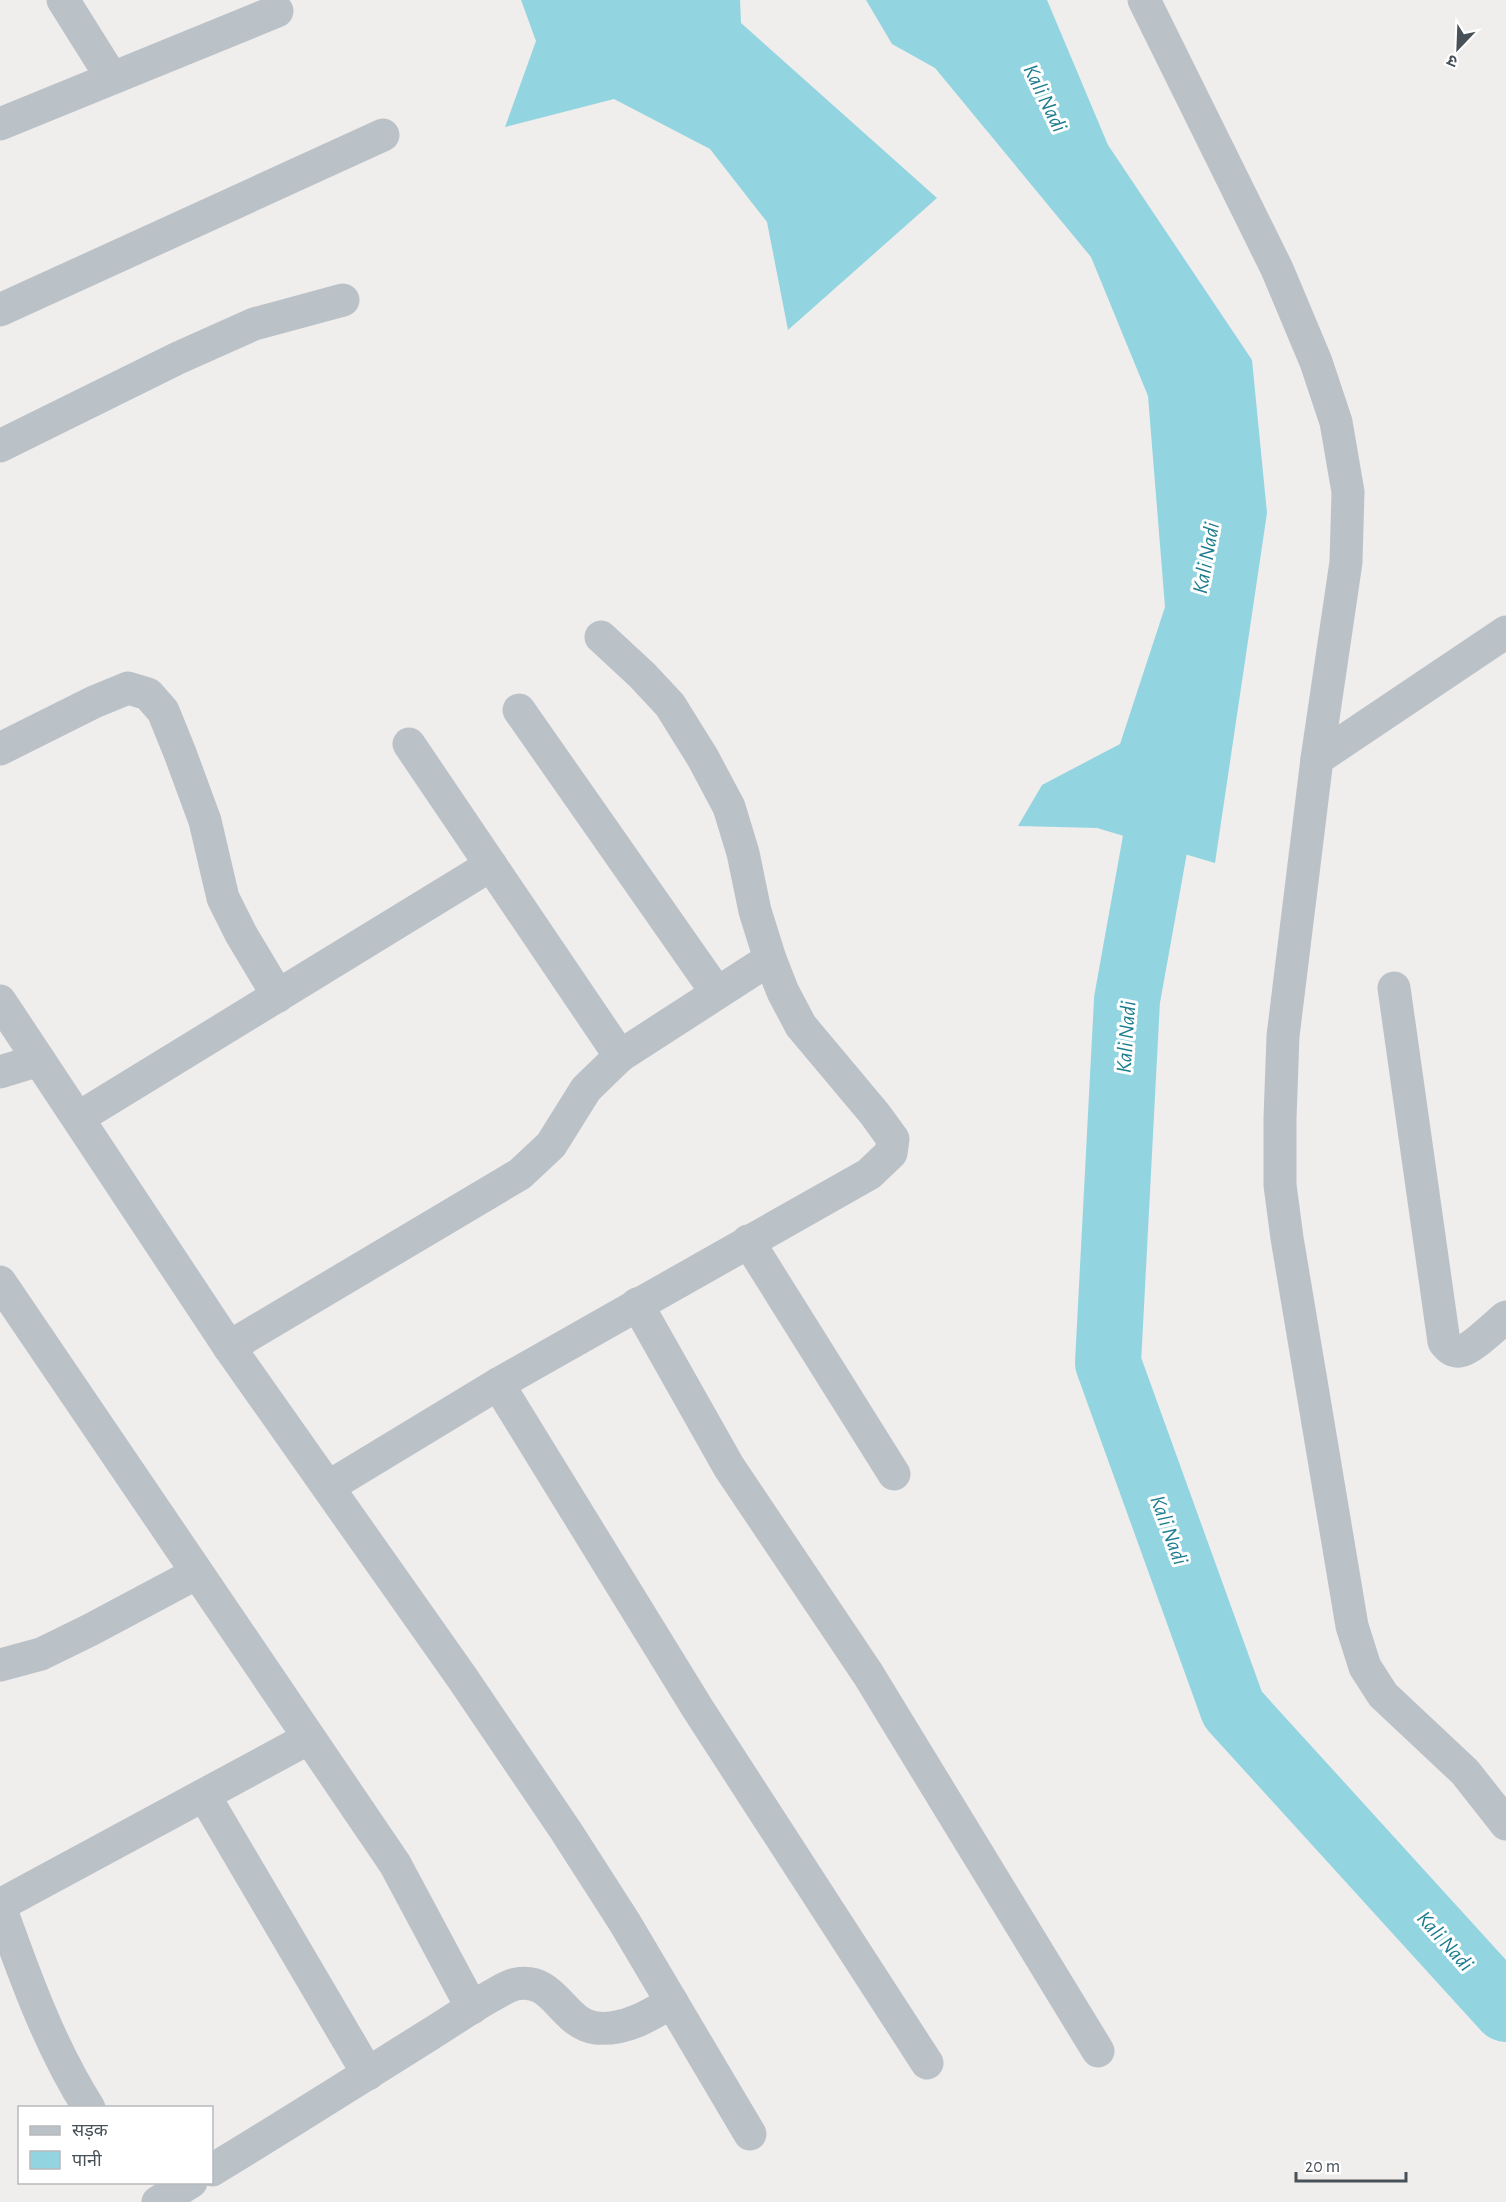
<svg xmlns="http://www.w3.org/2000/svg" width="1506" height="2202" font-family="'Alegreya Sans','Noto Sans Devanagari',sans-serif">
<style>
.water{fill:#92d5e0}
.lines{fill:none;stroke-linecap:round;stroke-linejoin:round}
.river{stroke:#92d5e0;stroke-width:66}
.street{stroke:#bac2c8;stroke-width:33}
.labels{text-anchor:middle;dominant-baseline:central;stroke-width:6;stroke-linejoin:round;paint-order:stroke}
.water-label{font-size:22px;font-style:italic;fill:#1c7d8f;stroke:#fff}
</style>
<rect width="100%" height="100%" fill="#f0eded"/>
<g class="water">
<path d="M521,0H740L741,23L937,198L788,330L767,222L710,149L614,99L505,127L536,41Z"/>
<path d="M866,0H1047L1108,145L1252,360L1267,513L1215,863L1097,828L1018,826L1042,785L1120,744L1165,607L1148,396L1091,257L935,68L892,44Z"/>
</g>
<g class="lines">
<path class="river" d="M1171,755L1127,1000L1108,1363L1233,1709L1506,2009"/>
<g class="street">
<path d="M63,0L112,78"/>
<path d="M1144,0L1277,269L1316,362L1336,422L1348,492L1346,562L1317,759L1283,1036L1280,1118V1185L1287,1238L1352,1626L1365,1667L1383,1695L1465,1772L1506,1824"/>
<path d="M0,124L277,11"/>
<path d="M0,310L383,135"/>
<path d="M0,446L178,358L254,324L343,300"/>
<path d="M519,710L717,993"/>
<path d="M409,744L620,1056"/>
<path d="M0,749L94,702L128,688L148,694L163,711L180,753L205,821L223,898L241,934L278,996"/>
<path d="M1317,759L1506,632"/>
<path d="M1394,988L1444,1342C1448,1347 1452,1352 1460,1351C1471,1350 1496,1325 1506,1317"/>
<path d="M0,1001L229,1347L463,1679L566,1831L625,1923L750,2134"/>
<path d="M0,1072L39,1060"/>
<path d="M78,1118L491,865"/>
<path d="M748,1241L894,1474"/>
<path d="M0,1282L395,1864L472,2008"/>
<path d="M637,1304L729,1467L868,1674L1098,2051"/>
<path d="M229,1347L520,1174L551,1145L586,1089L620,1056L770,959"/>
<path d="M498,1384L698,1709L927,2063"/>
<path d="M328,1487L498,1384L869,1174L891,1153L893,1139L874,1113L801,1026L783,992L770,959L755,911L743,853L729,807L703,758L670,705L642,675L601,637"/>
<path d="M0,1665L41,1654L90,1630L197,1573"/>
<path d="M204,1795L368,2074"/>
<path d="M0,1905L309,1738"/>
<path d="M0,1907C25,1976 49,2045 89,2108"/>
<path d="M212,2170C285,2126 357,2080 429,2035C450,2022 470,2008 491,1996C499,1992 507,1986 516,1984C555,1976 562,2024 596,2028C624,2031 649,2016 672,2002"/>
<path d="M158,2202L191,2182"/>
</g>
</g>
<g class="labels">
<g class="water-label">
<text transform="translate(1045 98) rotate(64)">Kali Nadi</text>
<text transform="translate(1206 558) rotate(-80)">Kali Nadi</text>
<text transform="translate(1126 1037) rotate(-86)">Kali Nadi</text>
<text transform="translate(1169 1530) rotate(70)">Kali Nadi</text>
<text transform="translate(1445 1941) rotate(48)">Kali Nadi</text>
</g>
</g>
<rect x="18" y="2106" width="195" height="78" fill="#ffffff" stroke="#b6b9bc" stroke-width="1.5"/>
<rect x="30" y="2126" width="30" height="9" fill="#bac2c8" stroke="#b6b9bc" stroke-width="1.5"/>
<text x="72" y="2136" font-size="18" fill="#485158">सड़क</text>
<rect x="30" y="2151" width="30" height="18" fill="#92d5e0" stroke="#b6b9bc" stroke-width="1.5"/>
<text x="72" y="2166" font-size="18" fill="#485158">पानी</text>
<g transform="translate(1458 48) rotate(203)" stroke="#ffffff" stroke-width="4.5" paint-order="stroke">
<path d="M0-4.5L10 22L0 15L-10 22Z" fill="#485158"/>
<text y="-9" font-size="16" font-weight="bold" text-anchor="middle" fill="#485158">उ</text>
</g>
<path d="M1296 2172v9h110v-9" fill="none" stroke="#485158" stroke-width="3"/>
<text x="1305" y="2172" font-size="18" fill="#485158" stroke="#ffffff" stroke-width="4.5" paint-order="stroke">20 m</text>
</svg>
